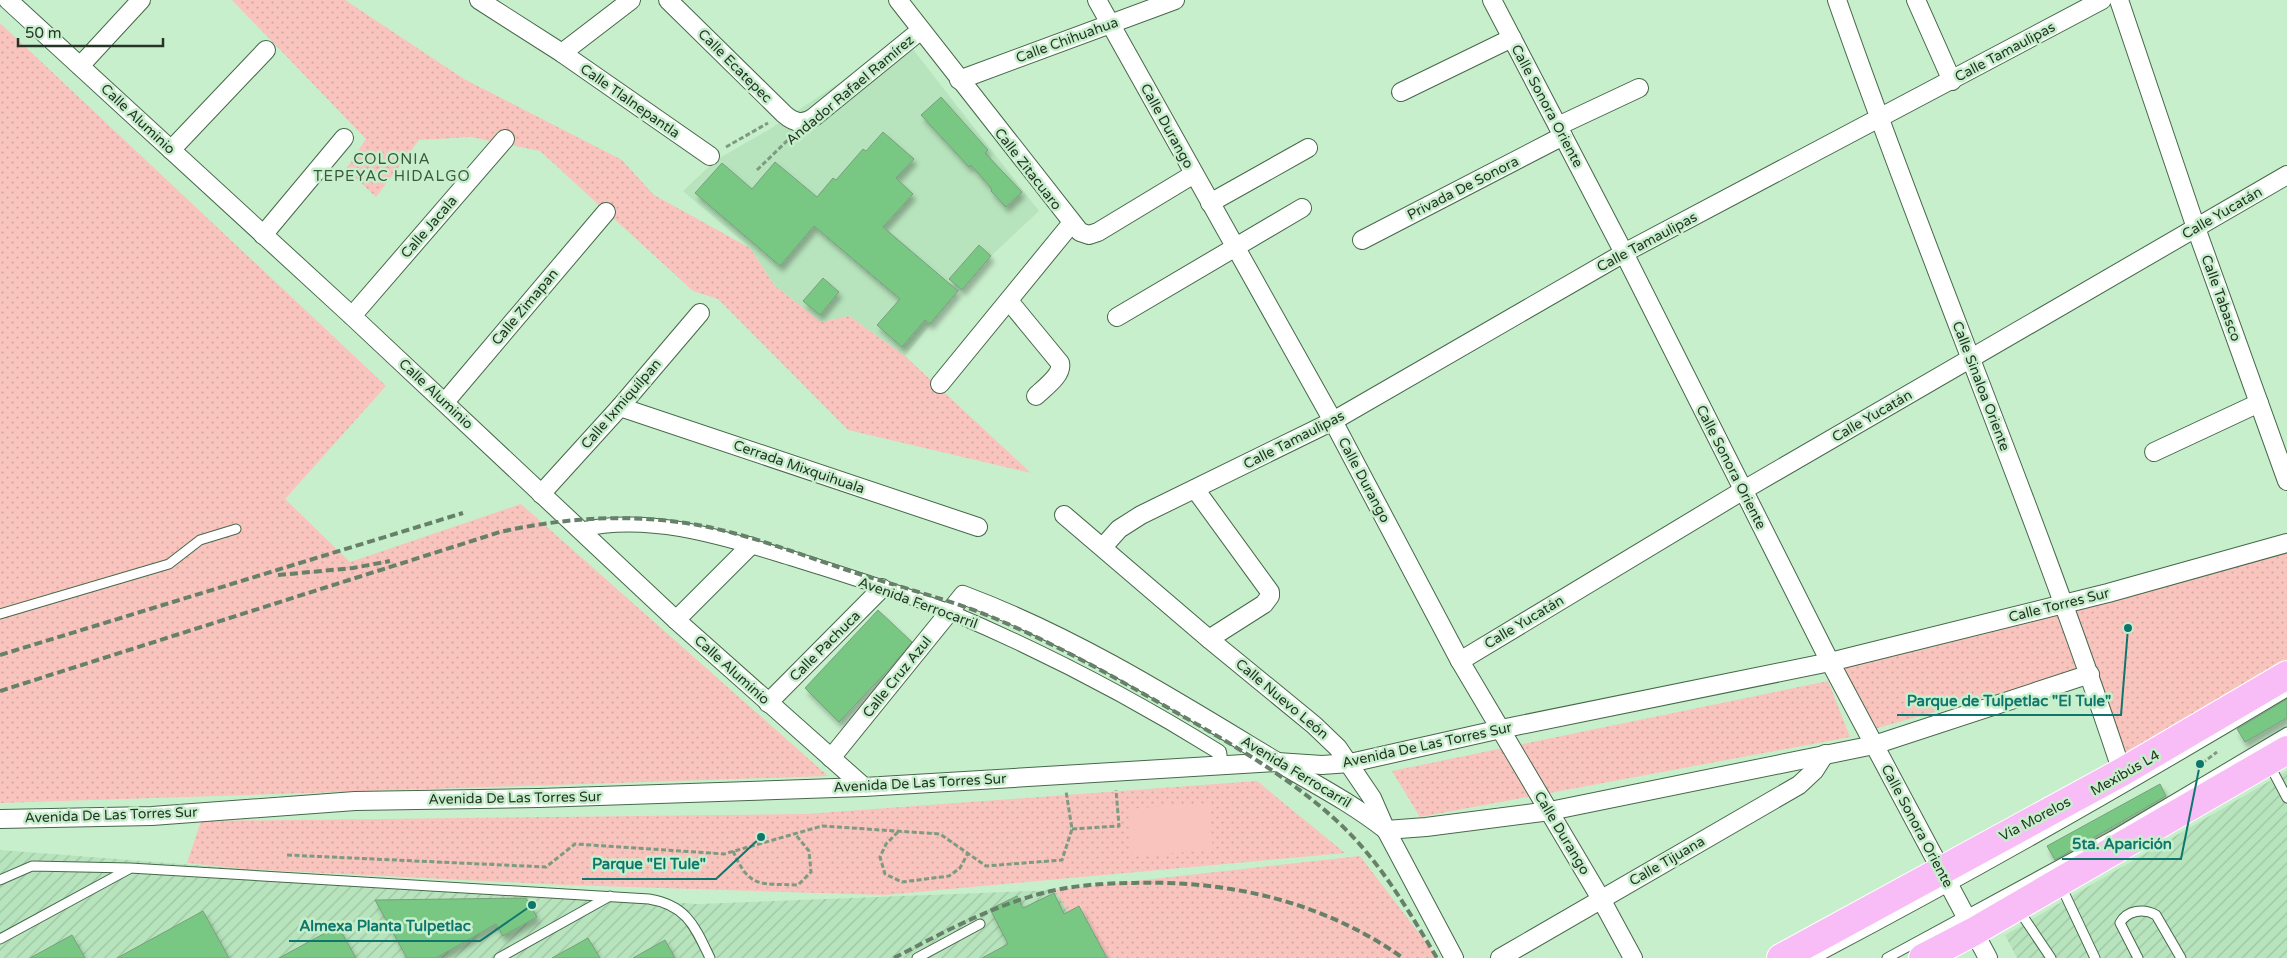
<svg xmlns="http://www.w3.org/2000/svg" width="2287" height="958" font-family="'Varela Round',sans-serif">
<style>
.built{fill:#b7e4bc}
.industrial{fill:url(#industrial-furrows)}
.green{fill:url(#green-dots)}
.pitch{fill:#f8c4bd}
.building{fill:#78c783;stroke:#7a9e7e;filter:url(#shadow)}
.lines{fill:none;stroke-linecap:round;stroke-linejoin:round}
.service-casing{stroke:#46684a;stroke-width:11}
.pedestrian-casing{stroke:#46684a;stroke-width:16}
.minor-casing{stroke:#46684a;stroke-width:20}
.primary-casing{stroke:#fff;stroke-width:30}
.path{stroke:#7e9a81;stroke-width:3;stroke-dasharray:5 2.5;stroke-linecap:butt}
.service{stroke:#fff;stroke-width:9}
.pedestrian{stroke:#fff;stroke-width:14}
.minor{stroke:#fff;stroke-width:18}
.primary{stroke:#f8bdf7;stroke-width:28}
.rail{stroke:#67806a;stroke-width:4;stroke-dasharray:8 4;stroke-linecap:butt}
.labels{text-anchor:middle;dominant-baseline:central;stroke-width:5;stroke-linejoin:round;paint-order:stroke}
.street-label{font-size:14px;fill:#253427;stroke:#c8efcc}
.neighbourhood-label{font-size:15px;letter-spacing:1px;fill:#395a3d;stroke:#c8efcc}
.leader{fill:none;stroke:#0f766e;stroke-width:2}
.callout-dot{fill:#0f766e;stroke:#c8efcc;stroke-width:2}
.callout-label{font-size:15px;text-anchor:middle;font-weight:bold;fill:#0f766e;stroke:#c8efcc;stroke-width:5;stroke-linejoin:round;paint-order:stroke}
</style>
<defs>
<pattern id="industrial-furrows" width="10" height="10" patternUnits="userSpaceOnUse" patternTransform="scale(1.25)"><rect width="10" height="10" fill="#b7e4bc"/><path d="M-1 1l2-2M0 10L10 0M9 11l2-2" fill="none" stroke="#9dc4a2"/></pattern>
<pattern id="green-dots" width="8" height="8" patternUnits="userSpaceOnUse" patternTransform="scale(1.25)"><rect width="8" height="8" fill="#f8c4bd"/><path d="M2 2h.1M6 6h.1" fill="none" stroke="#d4a9a2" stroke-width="1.8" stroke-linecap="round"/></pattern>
<filter id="shadow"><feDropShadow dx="3" dy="5.5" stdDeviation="2.5" flood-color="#0004"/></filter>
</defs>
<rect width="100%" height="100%" fill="#c8efcc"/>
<path class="built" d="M905,39L1039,211L991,256L962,290L958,291L905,356L849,316L821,322L774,285L750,248L683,191L716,160L770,129Z"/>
<g class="industrial">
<path d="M2287,771V958H2017L2005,935Z"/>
<path d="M0,850L697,904L1055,890L1068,912L1079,906L1107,958H0Z"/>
</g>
<g class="green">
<path d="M232,0H345L464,79L622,160L654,195L750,248L774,285L821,322L849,316L905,356L1031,473L848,430L718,299L693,291L540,151L471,137L419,140L376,197L346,169L366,139Z"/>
<path d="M0,23L386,386L285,499L350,562L521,504L828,776L0,803Z"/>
<path d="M2287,535V675L2122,772L2088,668L1860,733L1830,662Z"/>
<path d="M1828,681L1850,737L1420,817L1392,771Z"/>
<path d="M1257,781L1345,853L885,895L566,885L245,869L187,863L201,821L806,814Z"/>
<path d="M1360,856L1438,958H1107L1080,906L1068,912L1055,890Z"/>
</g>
<path class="pitch" d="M1209,803L1213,850L1132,856L1128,809Z"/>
<g class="building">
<path d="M941,97L988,150L985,153L1022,192L1006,207L991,191L992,189L971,165L969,167L921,115Z"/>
<path d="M883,132L914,159L896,178L913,194L883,227L958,291L930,324L925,320L902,347L877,325L900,299L814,226L780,266L695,193L722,163L752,189L775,162L817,197L833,178L836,180L863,149L866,151Z"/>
<path d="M979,245L991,256L962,290L949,279Z"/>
<path d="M823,278L839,292L820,315L803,301Z"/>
<path d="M878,610L912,642L892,666L839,722L805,688Z"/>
<path d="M2287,699V718L2245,742L2237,729Z"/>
<path d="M2160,784L2166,796L2055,860L2047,846Z"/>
<path d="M1054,893L1064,914L1079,906L1107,958H982L1008,944L990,909L1017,896L1023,908Z"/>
<path d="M526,898L537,917L503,936L496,924L436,958H407L375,900Z"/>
<path d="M203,911L229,958H117Z"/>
<path d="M338,926L356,958H279Z"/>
<path d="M72,935L85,958H30Z"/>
<path d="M588,938L600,958H552Z"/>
<path d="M665,940L675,958H633Z"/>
</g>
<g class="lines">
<g class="service-casing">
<g id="service">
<path d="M0,614L169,564L200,540L236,529"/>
<path d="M2269,764L2287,798"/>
<path d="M0,880L32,866L130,868L649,899C687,905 695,927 710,958"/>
<path d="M2060,884L2095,958"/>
<path d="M2018,909L2051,958"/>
<path d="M0,939L129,869"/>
<path d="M499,958L610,896"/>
<path d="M917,958L980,924"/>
<path d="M1816,958C1976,874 2132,785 2287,692"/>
<path d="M1887,958L2112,836L2287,732"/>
<path d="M2138,958L2120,923C2127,910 2144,908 2156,915L2181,958"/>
</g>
</g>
<g class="pedestrian-casing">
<path id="pedestrian" d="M580,530C651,513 727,539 794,559C847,576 901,592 952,613C1044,652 1134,699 1219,752L1221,765"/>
</g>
<g class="minor-casing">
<g id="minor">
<path d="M8,0L352,316L676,620L864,787"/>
<path d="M479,0L562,53L710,156"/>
<path d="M668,0L784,114C794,123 803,125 814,117L921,30"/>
<path d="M898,0L1080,232L1089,235L1098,232L1194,174"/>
<path d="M1097,0L1333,421L1460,661L1601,899L1633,958"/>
<path d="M1492,0L1624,253L1830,662L1988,958"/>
<path d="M1837,0C1927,259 2036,511 2122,772"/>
<path d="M1916,0L1952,81"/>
<path d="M2119,0L2196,228L2287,481"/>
<path d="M562,53L631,0"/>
<path d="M80,66L141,0"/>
<path d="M959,80L1175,0"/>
<path d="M1401,92L1512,38"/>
<path d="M1558,126L1639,88"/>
<path d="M171,150L266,50"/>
<path d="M1210,203L1308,148"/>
<path d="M263,235L344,138"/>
<path d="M1362,240L1563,136"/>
<path d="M1009,301L1060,363C1063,375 1044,388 1036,396"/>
<path d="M352,316L505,139"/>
<path d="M1117,317L1302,208"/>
<path d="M940,384L1071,224"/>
<path d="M445,402L606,212"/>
<path d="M620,407L978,527"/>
<path d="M2154,452L2259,403"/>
<path d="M1195,489L1270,592V596L1264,604L1209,639"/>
<path d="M541,494L620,407L700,313"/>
<path d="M1064,515L1209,639L1314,725L1338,748L1372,798L1386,830L1454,958"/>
<path d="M1103,547L1119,529L1141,515L1333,421L1624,253L2102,0"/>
<path d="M676,620L750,546"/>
<path d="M1460,661L1742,491L2287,175"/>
<path d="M768,703L882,588"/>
<path d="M831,758L963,595C1070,635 1167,695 1264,754C1305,779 1348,800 1386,830"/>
<path d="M0,819L152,816L355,801L539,798L864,787L1277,762L1322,765L1350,763L1501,729L1830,662L2108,593L2287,543"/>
<path d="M1386,830L1426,827L1550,811L1874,745L2090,674"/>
<path d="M1500,958L1799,785L1814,771L1825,754"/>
</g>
</g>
<g class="primary-casing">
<g id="primary">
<path d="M1781,958L2122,772L2287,675"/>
<path d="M1923,958L1973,932L2287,750"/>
</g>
</g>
<g class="path">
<path d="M726,147L768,123"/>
<path d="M757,170L790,138"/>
<path d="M2196,768L2217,752"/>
<path d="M1072,829L1119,826L1116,790"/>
<path d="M898,832L886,844L880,857L885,874L902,882L949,876L960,868L968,853"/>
<path d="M733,851C750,890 761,883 798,885L811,872L809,851L795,834"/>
<path d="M287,855L546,867L575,844L724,854L822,826L940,834L986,866L1062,860L1072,829L1066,791"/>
</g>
<use href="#service" class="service"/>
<use href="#pedestrian" class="pedestrian"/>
<use href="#minor" class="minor"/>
<use href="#primary" class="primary"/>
<g class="rail">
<path d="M278,575L353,568L390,561"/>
<path d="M0,655L463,513"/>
<path d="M0,691L500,532C558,519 618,514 678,522C735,529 790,551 844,569C894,586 946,598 994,618C1051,642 1105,672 1158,702C1221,738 1285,773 1338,822C1380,861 1408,910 1437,958"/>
<path d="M894,958C944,932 995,904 1051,891C1078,885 1106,883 1134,883C1230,880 1324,902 1403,958"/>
</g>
</g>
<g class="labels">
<g class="street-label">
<text transform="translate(1067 40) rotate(-20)">Calle Chihuahua</text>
<text transform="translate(2005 52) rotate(-28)">Calle Tamaulipas</text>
<text transform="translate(735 66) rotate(45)">Calle Ecatepec</text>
<text transform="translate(850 90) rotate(-40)">Andador Rafael Ramírez</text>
<text transform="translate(630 101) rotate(35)">Calle Tlalnepantla</text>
<text transform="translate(1547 106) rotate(62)">Calle Sonora Oriente</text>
<text transform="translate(138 119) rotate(43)">Calle Aluminio</text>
<text transform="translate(1167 126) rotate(61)">Calle Durango</text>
<text transform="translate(1028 169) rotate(52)">Calle Zitacuaro</text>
<text transform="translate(1463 188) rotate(-27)">Privada De Sonora</text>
<text transform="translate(2222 213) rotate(-30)">Calle Yucatán</text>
<text transform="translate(429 227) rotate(-49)">Calle Jacala</text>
<text transform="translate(1647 242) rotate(-28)">Calle Tamaulipas</text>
<text transform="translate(2221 298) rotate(70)">Calle Tabasco</text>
<text transform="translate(525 307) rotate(-50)">Calle Zimapan</text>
<text transform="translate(1981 386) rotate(69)">Calle Sinaloa Oriente</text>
<text transform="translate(436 394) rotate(43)">Calle Aluminio</text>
<text transform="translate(621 404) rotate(-49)">Calle Ixmiquilpan</text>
<text transform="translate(1872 416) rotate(-30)">Calle Yucatán</text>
<text transform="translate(1294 440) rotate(-27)">Calle Tamaulipas</text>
<text transform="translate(799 467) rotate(19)">Cerrada Mixquihuala</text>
<text transform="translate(1731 467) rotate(63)">Calle Sonora Oriente</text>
<text transform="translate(1364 480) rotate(62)">Calle Durango</text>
<text transform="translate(918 603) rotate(20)">Avenida Ferrocarril</text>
<text transform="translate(2059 605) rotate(-14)">Calle Torres Sur</text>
<text transform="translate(1524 622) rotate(-31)">Calle Yucatán</text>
<text transform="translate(825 646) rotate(-45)">Calle Pachuca</text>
<text transform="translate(732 670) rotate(42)">Calle Aluminio</text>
<text transform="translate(897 677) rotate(-51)">Calle Cruz Azul</text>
<text transform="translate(1282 699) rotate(40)">Calle Nuevo León</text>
<text transform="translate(1427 745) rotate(-12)">Avenida De Las Torres Sur</text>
<text transform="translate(1296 772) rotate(31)">Avenida Ferrocarril</text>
<text transform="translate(2125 773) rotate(-30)">Mexibús L4</text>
<text transform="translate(920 783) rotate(-3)">Avenida De Las Torres Sur</text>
<text transform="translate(515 798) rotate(-1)">Avenida De Las Torres Sur</text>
<text transform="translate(111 815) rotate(-2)">Avenida De Las Torres Sur</text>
<text transform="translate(2035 819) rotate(-28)">Vía Morelos</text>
<text transform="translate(1917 826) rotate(62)">Calle Sonora Oriente</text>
<text transform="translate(1562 833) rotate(59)">Calle Durango</text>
<text transform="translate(1667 861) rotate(-30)">Calle Tijuana</text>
</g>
<g class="neighbourhood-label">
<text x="392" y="159">COLONIA<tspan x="392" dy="17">TEPEYAC HIDALGO</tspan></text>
</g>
</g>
<path class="leader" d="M2128 628L2121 715H1897M2200 764L2181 859H2062M761 837L716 879H582M532 905L480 941H289"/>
<g class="callout-dot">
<circle cx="2128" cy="628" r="5"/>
<circle cx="2200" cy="764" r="5"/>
<circle cx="761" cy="837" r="5"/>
<circle cx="532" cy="905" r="5"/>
</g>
<g class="callout-label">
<text x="2009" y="706">Parque de Tulpetlac "El Tule"</text>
<text x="2122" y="849">5ta. Aparición</text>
<text x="649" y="869">Parque "El Tule"</text>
<text x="385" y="931">Almexa Planta Tulpetlac</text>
</g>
<path d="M18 38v8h145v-8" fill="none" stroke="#253427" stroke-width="2.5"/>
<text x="25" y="38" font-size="15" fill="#253427" stroke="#c8efcc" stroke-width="4" paint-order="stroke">50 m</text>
</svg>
